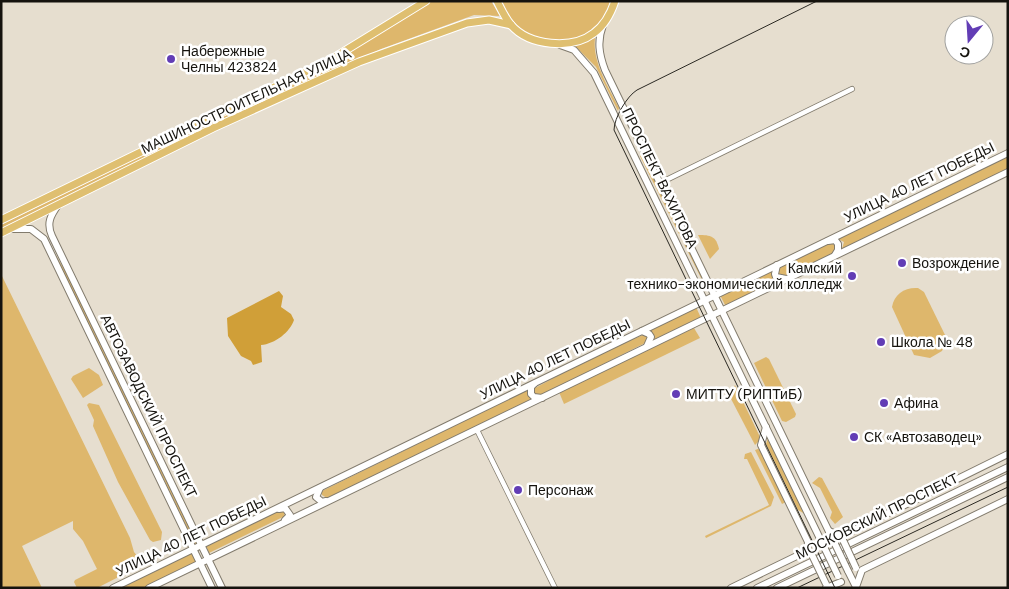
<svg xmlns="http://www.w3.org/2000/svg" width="1009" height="589" font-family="'DM Sans',sans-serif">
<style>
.green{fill:#deb76c}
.water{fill:#d09f38}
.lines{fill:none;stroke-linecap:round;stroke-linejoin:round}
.street-casing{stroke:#827b6d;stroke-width:6}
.secondary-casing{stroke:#827b6d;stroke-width:8}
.primary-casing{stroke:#fff;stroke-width:9}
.street{stroke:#fff;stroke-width:4.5}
.secondary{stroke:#fff;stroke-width:6}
.primary{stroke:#dfbf70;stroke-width:7}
.tram{stroke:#2b2923;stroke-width:1}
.secondary-bridge-casing{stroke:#827b6d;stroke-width:8;stroke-linecap:butt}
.secondary-bridge{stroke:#fff;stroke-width:6}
.poi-dot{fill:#623db5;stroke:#fff;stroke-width:2}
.labels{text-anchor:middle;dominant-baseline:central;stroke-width:5;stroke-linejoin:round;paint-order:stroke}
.poi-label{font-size:14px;fill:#15130e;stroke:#fff;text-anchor:start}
.street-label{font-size:14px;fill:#15130e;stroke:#fff}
</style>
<rect width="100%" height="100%" fill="#e6decf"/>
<g class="green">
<path d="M430,1H491L500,16L474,15L381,49L277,98L274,91L331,62Z"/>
<path d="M499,1H613C610,8 607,16 602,22C579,47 534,48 512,21C507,15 503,8 499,1Z"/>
<path d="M595,38C592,62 609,88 619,108L618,111L596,67L575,46Z"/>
<path d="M267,94L269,95V100L1,231V225Z"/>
<path d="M642,155L707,283L704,284L640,156Z"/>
<path d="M1008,157V169L842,249L844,242L836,238Z"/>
<path d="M698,235C711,235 716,236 719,249L710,259Z"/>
<path d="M830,242L835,246L833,254L786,277L779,276L777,271L781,265Z"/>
<path d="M54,252L68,276L197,543L195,544Z"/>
<path d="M772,270L773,277L778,281L726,307L720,295Z"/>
<path d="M1,274L130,538L134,552L144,564L97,588H77L74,582L75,580L97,569L83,541L73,529V521L22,546L42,588H1Z"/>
<path d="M918,288L924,292L947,339L942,351L930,358L914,355L892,307C894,294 905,287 918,288Z"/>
<path d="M696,307L701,318L654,341L649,330Z"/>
<path d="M694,328L700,338L564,404L559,392Z"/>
<path d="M643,335L648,337L647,342L540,396L534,393L535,388L605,351Z"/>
<path d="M766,357L769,359L796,414L795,417L786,422L782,421L754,363Z"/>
<path d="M89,368L99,375L103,385L83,398L71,379L73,376Z"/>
<path d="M735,385L761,439L755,445L729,395Z"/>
<path d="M527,390L534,401L327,498L322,495V491Z"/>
<path d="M89,403L99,405L162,532L161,540L153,542L150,540L118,482L93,426L94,420L87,405Z"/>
<path d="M768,438L805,514L798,510L766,444Z"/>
<path d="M758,449L761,450L786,502L782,504L755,450Z"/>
<path d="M751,452L774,497L771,506L706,538L705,536L769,505L747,459H744L745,454Z"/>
<path d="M819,477L822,478L843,517L835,524L830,518L832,512L820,488L812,483Z"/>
<path d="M283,509L285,516L209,553L206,545Z"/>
<path d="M192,551L197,562L144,588H122Z"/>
</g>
<path class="water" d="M279,291L283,296L281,307L291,314L294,320C290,332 275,344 261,345L262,362L253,365L251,361L241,356L228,336L227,318Z"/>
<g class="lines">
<g class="street-casing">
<g id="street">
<path d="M660,183L852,89"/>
<path d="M477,430L555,588"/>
</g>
</g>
<g class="secondary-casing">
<g id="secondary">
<path d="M603,25C597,41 599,54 605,70L835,544"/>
<path d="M560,45L574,50L594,73L825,549"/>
<path d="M58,205C51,215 46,223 52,236L222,588"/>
<path d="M11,229H31L44,239L212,588"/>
<path d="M828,241L835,240L838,244V250L835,255"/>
<path d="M777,265L775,274L776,277L786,279"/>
<path d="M642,331L649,334L651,337L647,346"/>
<path d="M534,384L531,387V394L534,397L542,398"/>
<path d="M766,427L761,445L808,542L807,551"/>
<path d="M320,488L316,497L322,502L326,501"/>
<path d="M279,509L285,508L290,515L285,520"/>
<path d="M829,531L838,535H844L1008,454"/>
<path d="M848,571L856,587"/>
<path d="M856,587L862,570L1008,499"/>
<path d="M113,588L1008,153"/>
<path d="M149,588L1008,172"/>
<path d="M731,588L807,551"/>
<path d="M757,588L1008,467"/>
<path d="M777,588L1008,477"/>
<path d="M826,588L841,582"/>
</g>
</g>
<g class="primary-casing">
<g id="primary">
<path d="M497,1C501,9 505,18 511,25C529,46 572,50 594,33C605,25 611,13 615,1"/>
<path d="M1,220L330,60L426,1"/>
<path d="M1,233L213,128L359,62L467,23L489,20L511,25"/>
</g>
</g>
<use href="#street" class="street"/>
<use href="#secondary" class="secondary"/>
<use href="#primary" class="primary"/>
<g class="tram">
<path d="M817,1L637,90C627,96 614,118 614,130L835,588"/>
<path d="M797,588L1008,487"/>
</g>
<g class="secondary-bridge-casing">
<g id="secondary-bridge">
<path d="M843,540L856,568"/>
<path d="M835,544L848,571"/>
<path d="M825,549L838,576"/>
<path d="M812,555L826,584"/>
</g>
</g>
<use href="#secondary-bridge" class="secondary-bridge"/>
</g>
<g class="poi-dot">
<circle cx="171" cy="59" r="5"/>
<circle cx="902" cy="263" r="5"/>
<circle cx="852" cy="276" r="5"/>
<circle cx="881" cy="342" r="5"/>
<circle cx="676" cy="394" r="5"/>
<circle cx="884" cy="403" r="5"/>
<circle cx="854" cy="437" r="5"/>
<circle cx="518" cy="490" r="5"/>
</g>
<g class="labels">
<g class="poi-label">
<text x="181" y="51">Набережные<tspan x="181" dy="16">Челны 423824</tspan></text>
<text x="912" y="263">Возрождение</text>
<text x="842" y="268" text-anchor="end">Камский<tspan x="842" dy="16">технико-экономический колледж</tspan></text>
<text x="891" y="342">Школа № 48</text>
<text x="686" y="394">МИТТУ (РИПТиБ)</text>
<text x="894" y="403">Афина</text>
<text x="864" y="437">СК «Автозаводец»</text>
<text x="528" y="490">Персонаж</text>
</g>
<g class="street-label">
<text transform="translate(246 101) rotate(-25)">МАШИНОСТРОИТЕЛЬНАЯ УЛИЦА</text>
<text transform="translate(660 178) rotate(64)">ПРОСПЕКТ ВАХИТОВА</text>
<text transform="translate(919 182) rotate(-26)">УЛИЦА 40 ЛЕТ ПОБЕДЫ</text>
<text transform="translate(555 359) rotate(-26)">УЛИЦА 40 ЛЕТ ПОБЕДЫ</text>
<text transform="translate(149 406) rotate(64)">АВТОЗАВОДСКИЙ ПРОСПЕКТ</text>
<text transform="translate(877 516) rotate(-26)">МОСКОВСКИЙ ПРОСПЕКТ</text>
<text transform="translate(191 536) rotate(-26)">УЛИЦА 40 ЛЕТ ПОБЕДЫ</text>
</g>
</g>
<rect width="1009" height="589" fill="none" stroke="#15130e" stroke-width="5"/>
<g transform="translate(969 40) rotate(198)"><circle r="24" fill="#ffffff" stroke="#a1a19f"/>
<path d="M0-4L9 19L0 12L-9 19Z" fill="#623db5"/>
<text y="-8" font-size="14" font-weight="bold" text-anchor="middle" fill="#15130e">С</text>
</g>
</svg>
